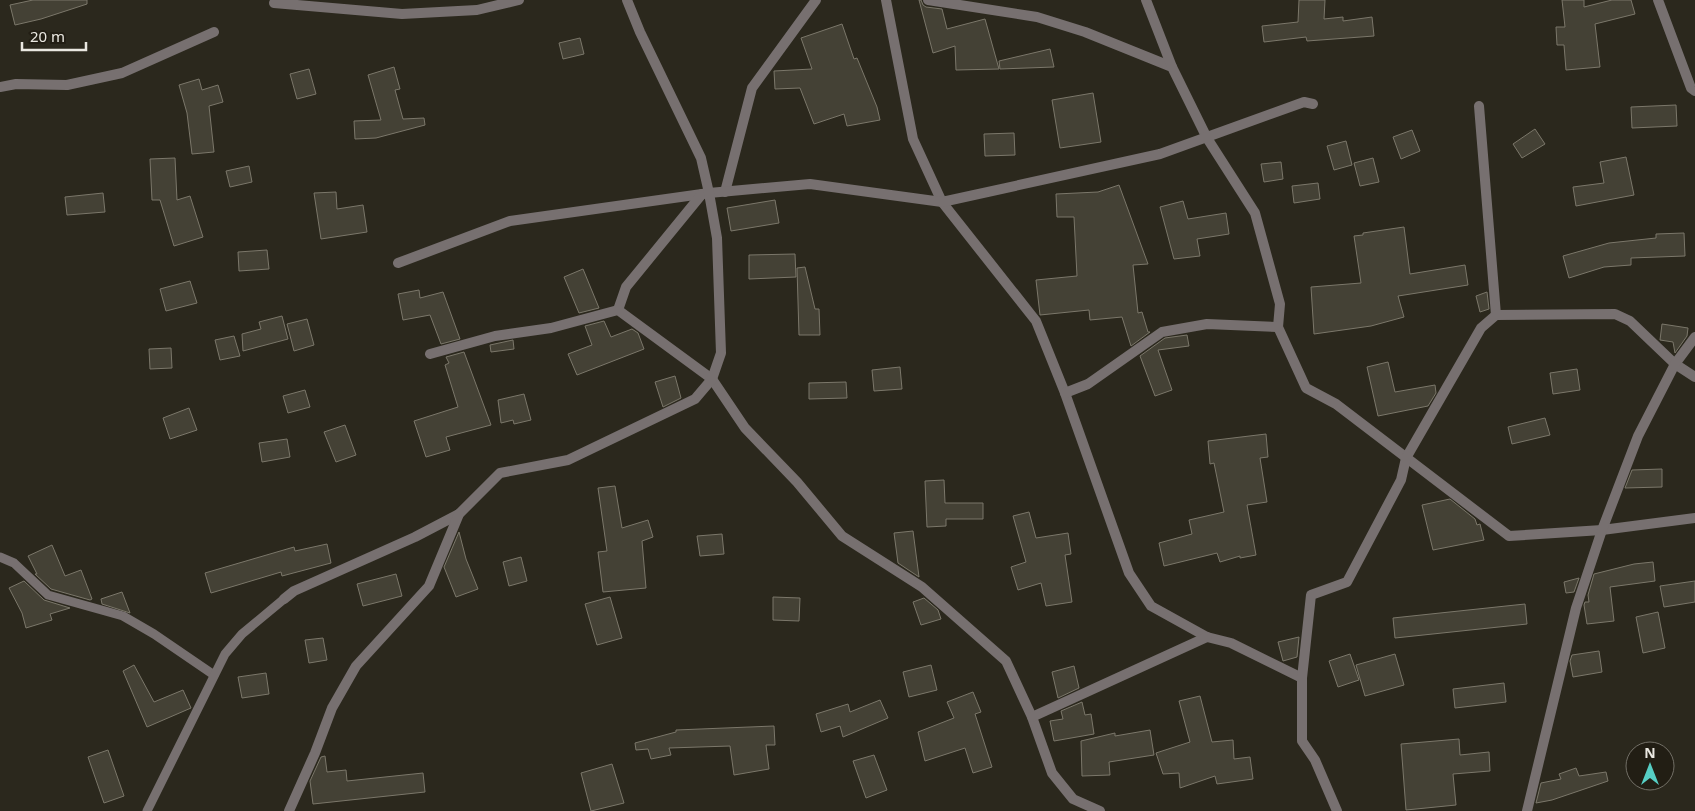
<svg xmlns="http://www.w3.org/2000/svg" width="1695" height="811" font-family="'Noto Sans',sans-serif">
<style>
.building{fill:#444135;stroke:#7b776a}
.lines{fill:none;stroke-linecap:round;stroke-linejoin:round}
.service{stroke:#777070;stroke-width:9}
.minor{stroke:#777070;stroke-width:10}
</style>
<rect width="100%" height="100%" fill="#2b281d"/>
<g class="building">
<path d="M33,0H87V4L41,19L15,25L10,5Z"/>
<path d="M919,0H921L923,5L926,7L942,9L947,29L985,19L999,69L956,70L955,46L933,53Z"/>
<path d="M1299,0H1325L1324,19L1343,17V21L1372,17L1374,36L1307,41L1306,37L1264,42L1262,26L1298,22Z"/>
<path d="M1562,0H1584V7L1612,0H1631L1635,14L1595,24L1600,67L1566,70L1564,45H1557L1556,27H1565Z"/>
<path d="M842,24L854,59L857,58L877,107L880,120L847,126L844,114L814,124L800,88L775,89L774,71L812,69L801,38Z"/>
<path d="M580,38L584,54L563,59L559,43Z"/>
<path d="M1050,49L1054,67L1000,69L999,61Z"/>
<path d="M394,67L400,89L395,90L403,119L424,118L425,125L376,138L355,139L354,121L381,120L368,75Z"/>
<path d="M309,69L316,94L297,99L290,74Z"/>
<path d="M199,79L202,90L218,85L223,102L209,106L214,152L192,154L187,113L179,85Z"/>
<path d="M1093,93L1101,142L1060,148L1052,100Z"/>
<path d="M1676,105L1677,126L1632,128L1631,107Z"/>
<path d="M1535,129L1545,144L1522,158L1513,144Z"/>
<path d="M1412,130L1420,151L1401,159L1393,137Z"/>
<path d="M1014,133L1015,155L985,156L984,134Z"/>
<path d="M1346,141L1352,165L1334,170L1327,146Z"/>
<path d="M1626,157L1634,195L1576,206L1573,187L1604,183L1600,162Z"/>
<path d="M175,158L177,200L190,196L203,237L174,246L160,200H152L150,159Z"/>
<path d="M1373,158L1379,182L1360,186L1354,163Z"/>
<path d="M1281,162L1283,179L1264,182L1261,164Z"/>
<path d="M249,166L252,182L230,187L226,171Z"/>
<path d="M1318,183L1320,199L1294,203L1292,186Z"/>
<path d="M1119,185L1148,264L1133,265L1138,313L1142,312L1148,332H1150L1131,346L1122,317L1090,320L1089,310L1040,315L1036,280L1077,276L1074,217H1057L1056,194L1098,192Z"/>
<path d="M336,192L337,209L363,205L367,232L321,239L314,193Z"/>
<path d="M103,193L105,212L67,215L65,197Z"/>
<path d="M775,200L779,223L731,231L727,208Z"/>
<path d="M1183,201L1188,219L1226,213L1229,234L1197,239L1200,256L1174,259L1160,207Z"/>
<path d="M1404,227L1410,274L1465,265L1468,285L1398,296L1404,317L1371,326L1314,334L1311,287L1361,283L1354,236L1363,235V233Z"/>
<path d="M1684,233L1685,256L1631,258V265L1604,267L1569,278L1563,256L1609,243L1656,238V234Z"/>
<path d="M267,250L269,269L239,271L238,252Z"/>
<path d="M795,254L796,277L749,279V255Z"/>
<path d="M805,267L815,309H819L820,335H799L797,268Z"/>
<path d="M583,269L599,308L579,313L564,277Z"/>
<path d="M190,281L197,303L166,311L160,289Z"/>
<path d="M419,290L420,298L443,292L460,339L441,344L430,315L403,320L398,294Z"/>
<path d="M1487,292L1489,309L1480,312L1476,296Z"/>
<path d="M282,316L288,339L243,351L242,334L261,329L259,322Z"/>
<path d="M307,319L314,345L294,351L287,324Z"/>
<path d="M604,321L611,337L632,329L638,333L644,349L577,375L568,354L592,345L585,326Z"/>
<path d="M1662,324L1688,328L1687,336L1675,353L1673,342L1660,340Z"/>
<path d="M1187,335L1189,346L1158,350L1172,390L1155,396L1140,356L1165,338Z"/>
<path d="M234,336L240,356L220,360L215,340Z"/>
<path d="M513,340L514,349L491,352L490,345Z"/>
<path d="M171,348L172,368L150,369L149,349Z"/>
<path d="M464,352L491,425L446,437L450,450L426,457L414,421L458,407L445,365L449,363L446,357Z"/>
<path d="M1388,362L1395,392L1435,385L1436,393L1428,406L1378,416L1367,367Z"/>
<path d="M900,367L902,389L874,391L872,370Z"/>
<path d="M1577,369L1580,390L1553,394L1550,373Z"/>
<path d="M675,376L681,398L663,407L655,382Z"/>
<path d="M846,382L847,398L809,399V383Z"/>
<path d="M305,390L310,407L288,413L283,396Z"/>
<path d="M524,394L531,420L514,424L513,420L501,423L498,400Z"/>
<path d="M189,408L197,430L170,439L163,418Z"/>
<path d="M1545,418L1550,435L1512,444L1508,427Z"/>
<path d="M345,425L356,455L336,462L324,432Z"/>
<path d="M1266,434L1268,457L1260,458L1267,502L1247,505L1256,555L1240,558V556L1220,562L1217,553L1164,566L1159,543L1192,534L1189,520L1224,512L1214,463L1210,464L1208,441Z"/>
<path d="M287,439L290,457L262,462L259,443Z"/>
<path d="M1662,469V487L1625,488L1632,470Z"/>
<path d="M944,480L945,503H983V519H946V526L927,527L925,481Z"/>
<path d="M615,486L622,528L648,520L653,537L642,541L646,588L603,592L598,552L607,551L598,488Z"/>
<path d="M1450,499L1475,519L1477,525L1480,524L1484,540L1433,550L1422,505Z"/>
<path d="M1029,512L1036,538L1068,533L1071,554L1065,555L1072,602L1046,606L1041,583L1018,590L1011,567L1026,562L1013,516Z"/>
<path d="M913,531L919,577L898,563L894,533Z"/>
<path d="M459,532L466,559L478,589L456,597L444,567Z"/>
<path d="M722,534L724,554L700,556L697,536Z"/>
<path d="M327,544L331,563L282,576L281,572L211,593L205,573L294,547L295,551Z"/>
<path d="M52,545L65,576L81,570L92,599L90,600L51,589L35,574H37L28,556Z"/>
<path d="M521,557L527,581L509,586L503,562Z"/>
<path d="M1653,562L1655,581L1610,587L1614,621L1587,624L1584,605L1585,602H1589L1588,595L1594,574L1634,564Z"/>
<path d="M396,574L402,596L363,606L357,584Z"/>
<path d="M1579,578L1574,592L1566,593L1564,582Z"/>
<path d="M24,581L44,600L70,608L50,614L52,620L26,628L22,613L9,588Z"/>
<path d="M1695,581V602L1664,607L1660,586Z"/>
<path d="M122,592L130,613L102,604L101,599Z"/>
<path d="M610,597L622,638L597,645L585,604Z"/>
<path d="M773,597L800,598L799,621L773,620Z"/>
<path d="M924,598L938,610L941,619L921,625L913,602Z"/>
<path d="M1525,604L1527,624L1395,638L1393,618Z"/>
<path d="M1658,612L1665,648L1643,653L1636,617Z"/>
<path d="M1299,637L1297,657L1283,661L1278,642Z"/>
<path d="M323,638L327,660L309,663L305,640Z"/>
<path d="M1599,651L1602,672L1573,677L1570,661L1572,655Z"/>
<path d="M1350,654L1359,680L1338,687L1329,661Z"/>
<path d="M1395,654L1404,685L1365,696L1356,665Z"/>
<path d="M134,665L154,702L183,690L191,708L147,727L123,671Z"/>
<path d="M931,665L937,690L909,697L903,672Z"/>
<path d="M1074,666L1079,688L1058,698L1052,672Z"/>
<path d="M266,673L269,694L242,698L238,677Z"/>
<path d="M1504,683L1506,702L1455,708L1453,689Z"/>
<path d="M973,692L981,712L975,714L992,767L973,773L965,748L925,761L918,732L954,718L947,702Z"/>
<path d="M1200,696L1212,742L1233,740L1234,759L1250,757L1253,779L1217,784L1215,776L1180,788L1179,773L1163,774L1156,753L1190,742L1179,701Z"/>
<path d="M880,700L888,718L843,737L840,726L821,732L816,714L848,704L850,712Z"/>
<path d="M1082,702L1085,715L1091,714L1094,734L1054,741L1050,721L1063,719L1061,711Z"/>
<path d="M774,726L775,745H766L769,769L734,775L730,746L669,748L671,755L651,759L648,749L636,750L635,743L676,732V730Z"/>
<path d="M1150,730L1154,755L1109,762L1110,775L1082,776L1081,741L1115,733V736Z"/>
<path d="M1459,739L1460,755L1489,752L1490,771L1453,774L1456,805L1406,810L1401,744Z"/>
<path d="M108,750L124,796L104,803L88,757Z"/>
<path d="M874,755L887,790L866,798L853,761Z"/>
<path d="M325,756L327,772L346,770L347,781L423,773L425,792L313,804L310,781L321,757Z"/>
<path d="M612,764L624,803L591,811L581,773Z"/>
<path d="M1576,768L1579,776L1606,772L1608,781L1552,800L1536,803L1541,783L1561,779L1559,774Z"/>
</g>
<g class="lines">
<g class="service">
<path d="M0,557L14,563L48,595L123,616L154,634L214,675"/>
<path d="M147,811L225,654L242,634L284,599"/>
</g>
<g class="minor">
<path d="M886,0L913,139L942,202L1036,321L1065,393L1129,573L1151,606L1207,637L1231,643L1302,678"/>
<path d="M928,0L1037,17L1085,32L1172,67L1207,138L1255,213L1280,304L1278,327L1306,388L1336,404L1509,536L1602,530L1695,518"/>
<path d="M1146,0L1172,67"/>
<path d="M1658,0L1691,88L1695,91"/>
<path d="M274,3L402,14L477,10L519,0"/>
<path d="M0,87L16,84L67,85L122,73L214,32"/>
<path d="M1479,106L1496,315"/>
<path d="M725,192L752,88L816,0"/>
<path d="M398,263L510,221L709,193L810,184L942,202L1160,154L1304,102L1313,104"/>
<path d="M618,310L626,287L702,194"/>
<path d="M430,354L495,336L551,328L618,310L712,379L745,428L797,482L842,536L922,587L1006,661L1032,717L1052,773L1073,799L1100,811"/>
<path d="M1065,393L1088,384L1162,332L1207,324L1278,327"/>
<path d="M284,599L294,591L415,537L459,514"/>
<path d="M1032,717L1207,637"/>
<path d="M289,811L315,753L332,708L356,666L429,586L459,514L500,473L568,460L695,399L712,379L721,353L717,238L709,193L701,158L640,32L627,0"/>
<path d="M1337,811L1315,760L1302,741V678L1311,595L1347,582L1401,480L1406,458L1481,328L1496,315L1615,314L1630,321L1675,364L1695,377"/>
<path d="M1527,811L1576,608L1602,530L1638,436L1675,364L1695,337"/>
</g>
</g>
<g transform="translate(1650 766)"><circle r="24" fill="#221e14" stroke="#726f66"/>
<path d="M0-4L9 19L0 12L-9 19Z" fill="#56cec4"/>
<text y="-8" font-size="14" font-weight="bold" text-anchor="middle" fill="#eae8e1">N</text>
</g>
<path d="M22 42v8h64v-8" fill="none" stroke="#eae8e1" stroke-width="2.5"/>
<text x="30" y="42" font-size="15" fill="#eae8e1" stroke="#221e14" stroke-width="4" paint-order="stroke">20 m</text>
</svg>
